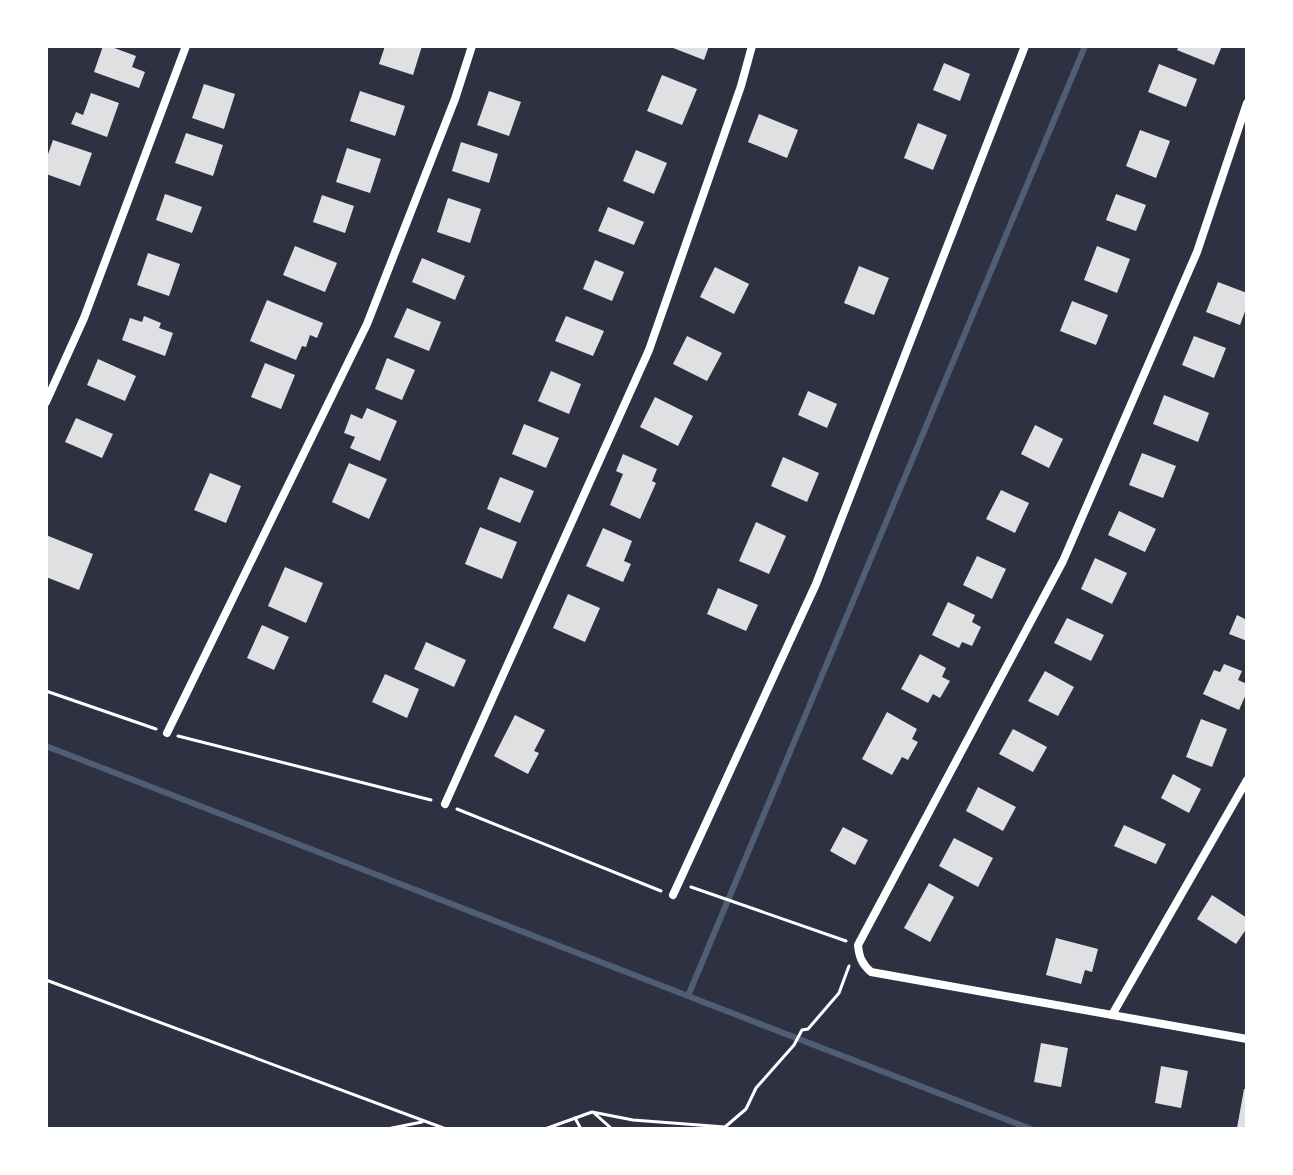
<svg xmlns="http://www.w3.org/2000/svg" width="1293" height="1175" font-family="Rubik,sans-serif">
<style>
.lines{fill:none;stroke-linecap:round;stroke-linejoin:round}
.stream{stroke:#4f5d75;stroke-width:6}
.building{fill:#e0e0e3}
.path{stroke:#fff;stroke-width:3}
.minor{stroke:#fff;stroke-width:8}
</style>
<rect width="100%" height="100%" fill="#2d3142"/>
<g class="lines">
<g class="stream">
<path d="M46,746L688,996L1085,46"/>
<path d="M688,996L1031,1129"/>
</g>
</g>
<g class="building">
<path d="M103,46H109L136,56L132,67L145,72L139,88L94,72Z"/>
<path d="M385,46H422L413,75L379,64Z"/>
<path d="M668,46H709L704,60Z"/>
<path d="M1179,46H1222L1214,65L1177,50Z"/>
<path d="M944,63L970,74L960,101L933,90Z"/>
<path d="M1159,64L1197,79L1186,107L1148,92Z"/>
<path d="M662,75L697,89L682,125L647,111Z"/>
<path d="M204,84L235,94L224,129L192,118Z"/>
<path d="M360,91L405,106L395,136L350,121Z"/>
<path d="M489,91L521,102L509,136L477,125Z"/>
<path d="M91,93L119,103L107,137L71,124L76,112L83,115Z"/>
<path d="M759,114L798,130L787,158L748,142Z"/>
<path d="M918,123L947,135L933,170L904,158Z"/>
<path d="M1140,130L1170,141L1156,178L1126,166Z"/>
<path d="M186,133L223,145L213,176L175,163Z"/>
<path d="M53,140L92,153L80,186L46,174V160Z"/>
<path d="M461,142L498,154L489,183L452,171Z"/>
<path d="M347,148L381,159L370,193L336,182Z"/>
<path d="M636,150L667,163L654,194L623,181Z"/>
<path d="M165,194L202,207L192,233L156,220Z"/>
<path d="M1116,194L1146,205L1136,231L1106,220Z"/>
<path d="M322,195L354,206L345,233L313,222Z"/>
<path d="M448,198L481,209L470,243L437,232Z"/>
<path d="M608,207L644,222L634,245L598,231Z"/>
<path d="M295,246L337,263L325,292L283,275Z"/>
<path d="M1097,246L1130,259L1117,293L1084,280Z"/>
<path d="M148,253L180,264L169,296L137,285Z"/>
<path d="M422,258L465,276L455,300L412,282Z"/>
<path d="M595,260L624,272L612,301L583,289Z"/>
<path d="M859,266L889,278L874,315L844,303Z"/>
<path d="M715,267L749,284L734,314L700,297Z"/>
<path d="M1218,282L1247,293V306L1240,325L1206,312Z"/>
<path d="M267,300L323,323L317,338L310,335L306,347L302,346L296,360L250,341Z"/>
<path d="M1072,301L1108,315L1096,345L1060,331Z"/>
<path d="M407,308L441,322L429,351L394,337Z"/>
<path d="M144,316L161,323L159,328L173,333L165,356L122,340L130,318L142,322Z"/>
<path d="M566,316L604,331L593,356L555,341Z"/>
<path d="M687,336L722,353L707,381L673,364Z"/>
<path d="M1194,336L1226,348L1214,378L1182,365Z"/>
<path d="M387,358L415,370L402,400L375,389Z"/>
<path d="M98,359L136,376L125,401L87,385Z"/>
<path d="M265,363L295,375L281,409L251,397Z"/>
<path d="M551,371L581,384L569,414L538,401Z"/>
<path d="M808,391L837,404L827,428L798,415Z"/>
<path d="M1164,395L1209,413L1198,442L1153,424Z"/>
<path d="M655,397L693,416L678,446L640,427Z"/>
<path d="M367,408L397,421L380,461L350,448L355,437L344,433L351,414L362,419Z"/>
<path d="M76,418L113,434L102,458L65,442Z"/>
<path d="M524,424L559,438L546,468L512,454Z"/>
<path d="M1035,425L1063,439L1049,468L1021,454Z"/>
<path d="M1142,453L1176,466L1163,498L1129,485Z"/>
<path d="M623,454L657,469L652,481L656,483L640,519L610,505L623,474L616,471Z"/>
<path d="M783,457L819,473L807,502L771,486Z"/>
<path d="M349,463L387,479L369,519L332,502Z"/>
<path d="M210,473L241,486L226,523L194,510Z"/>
<path d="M500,477L534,491L520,523L487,509Z"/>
<path d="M1001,490L1029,503L1015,533L986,519Z"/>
<path d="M1119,511L1156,529L1145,552L1108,535Z"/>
<path d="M756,522L786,536L769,574L739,561Z"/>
<path d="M480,527L517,542L502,579L465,564Z"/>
<path d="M603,528L632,541L624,561L631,564L623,582L586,566Z"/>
<path d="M46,535L93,554L79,590L46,577Z"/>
<path d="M977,556L1006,569L992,599L963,585Z"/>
<path d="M1095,558L1127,573L1112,604L1081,589Z"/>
<path d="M285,567L323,583L306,623L268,606Z"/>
<path d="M718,588L758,605L746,631L707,614Z"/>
<path d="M568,594L600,608L585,642L553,628Z"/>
<path d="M948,602L975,615L972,622L981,627L972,646L962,642L959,648L932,635Z"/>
<path d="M1237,615L1247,620V641L1229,634Z"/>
<path d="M1067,618L1104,635L1091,661L1054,643Z"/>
<path d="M262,625L289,637L274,670L247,658Z"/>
<path d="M426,642L466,660L454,687L414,669Z"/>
<path d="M920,654L946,668L942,677L950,681L940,698L933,694L928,703L901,689Z"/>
<path d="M1224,664L1242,671L1238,680L1247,684V692L1239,710L1203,694L1214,670L1220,672Z"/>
<path d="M1045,671L1074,687L1058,716L1028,701Z"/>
<path d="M385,674L419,689L407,718L372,702Z"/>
<path d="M887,712L917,729L912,739L918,742L908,760L902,757L892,775L862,759Z"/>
<path d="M515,715L545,730L534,751L539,753L528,774L494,756Z"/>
<path d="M1201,719L1227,729L1212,767L1186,757Z"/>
<path d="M1013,729L1047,747L1033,772L999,754Z"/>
<path d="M1173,774L1201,789L1189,813L1161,798Z"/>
<path d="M978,787L1016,807L1003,831L966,811Z"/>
<path d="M1124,825L1166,844L1156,864L1114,846Z"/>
<path d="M843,827L868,840L855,865L830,851Z"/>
<path d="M954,838L993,858L978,887L939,866Z"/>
<path d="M929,883L954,897L930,942L904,928Z"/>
<path d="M1212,895L1247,918V928L1236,944L1197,919Z"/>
<path d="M1056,938L1098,949L1092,972L1085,970L1081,984L1046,975Z"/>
<path d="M1041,1043L1068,1048L1061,1087L1034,1082Z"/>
<path d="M1161,1066L1188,1071L1181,1108L1155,1103Z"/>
<path d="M1244,1089H1247V1129H1241L1237,1128Z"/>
</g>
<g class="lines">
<g class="path">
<path d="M46,691L156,729"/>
<path d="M178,736L431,800"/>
<path d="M457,809L661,891"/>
<path d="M691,887L846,941"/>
<path d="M46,980L446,1129"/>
<path d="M594,1113L612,1129"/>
<path d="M575,1118L581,1129"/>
<path d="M387,1129L422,1122"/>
<path d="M545,1129L592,1112L633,1120L725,1127L746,1109L756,1088L794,1045L802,1030L808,1029L839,993L849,966"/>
</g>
<g class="minor">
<path d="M1247,103L1197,252L1063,561L858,945C859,957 862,964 871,972L1247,1039"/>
<path d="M46,402L84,318L186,46"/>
<path d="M167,733L367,324L455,99L472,46"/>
<path d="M445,804L649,350L741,86L752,46"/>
<path d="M673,895L816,584L1025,46"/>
<path d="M1112,1015L1247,780"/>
</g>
</g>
<rect width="1293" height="1175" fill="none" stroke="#ffffff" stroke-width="96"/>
</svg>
